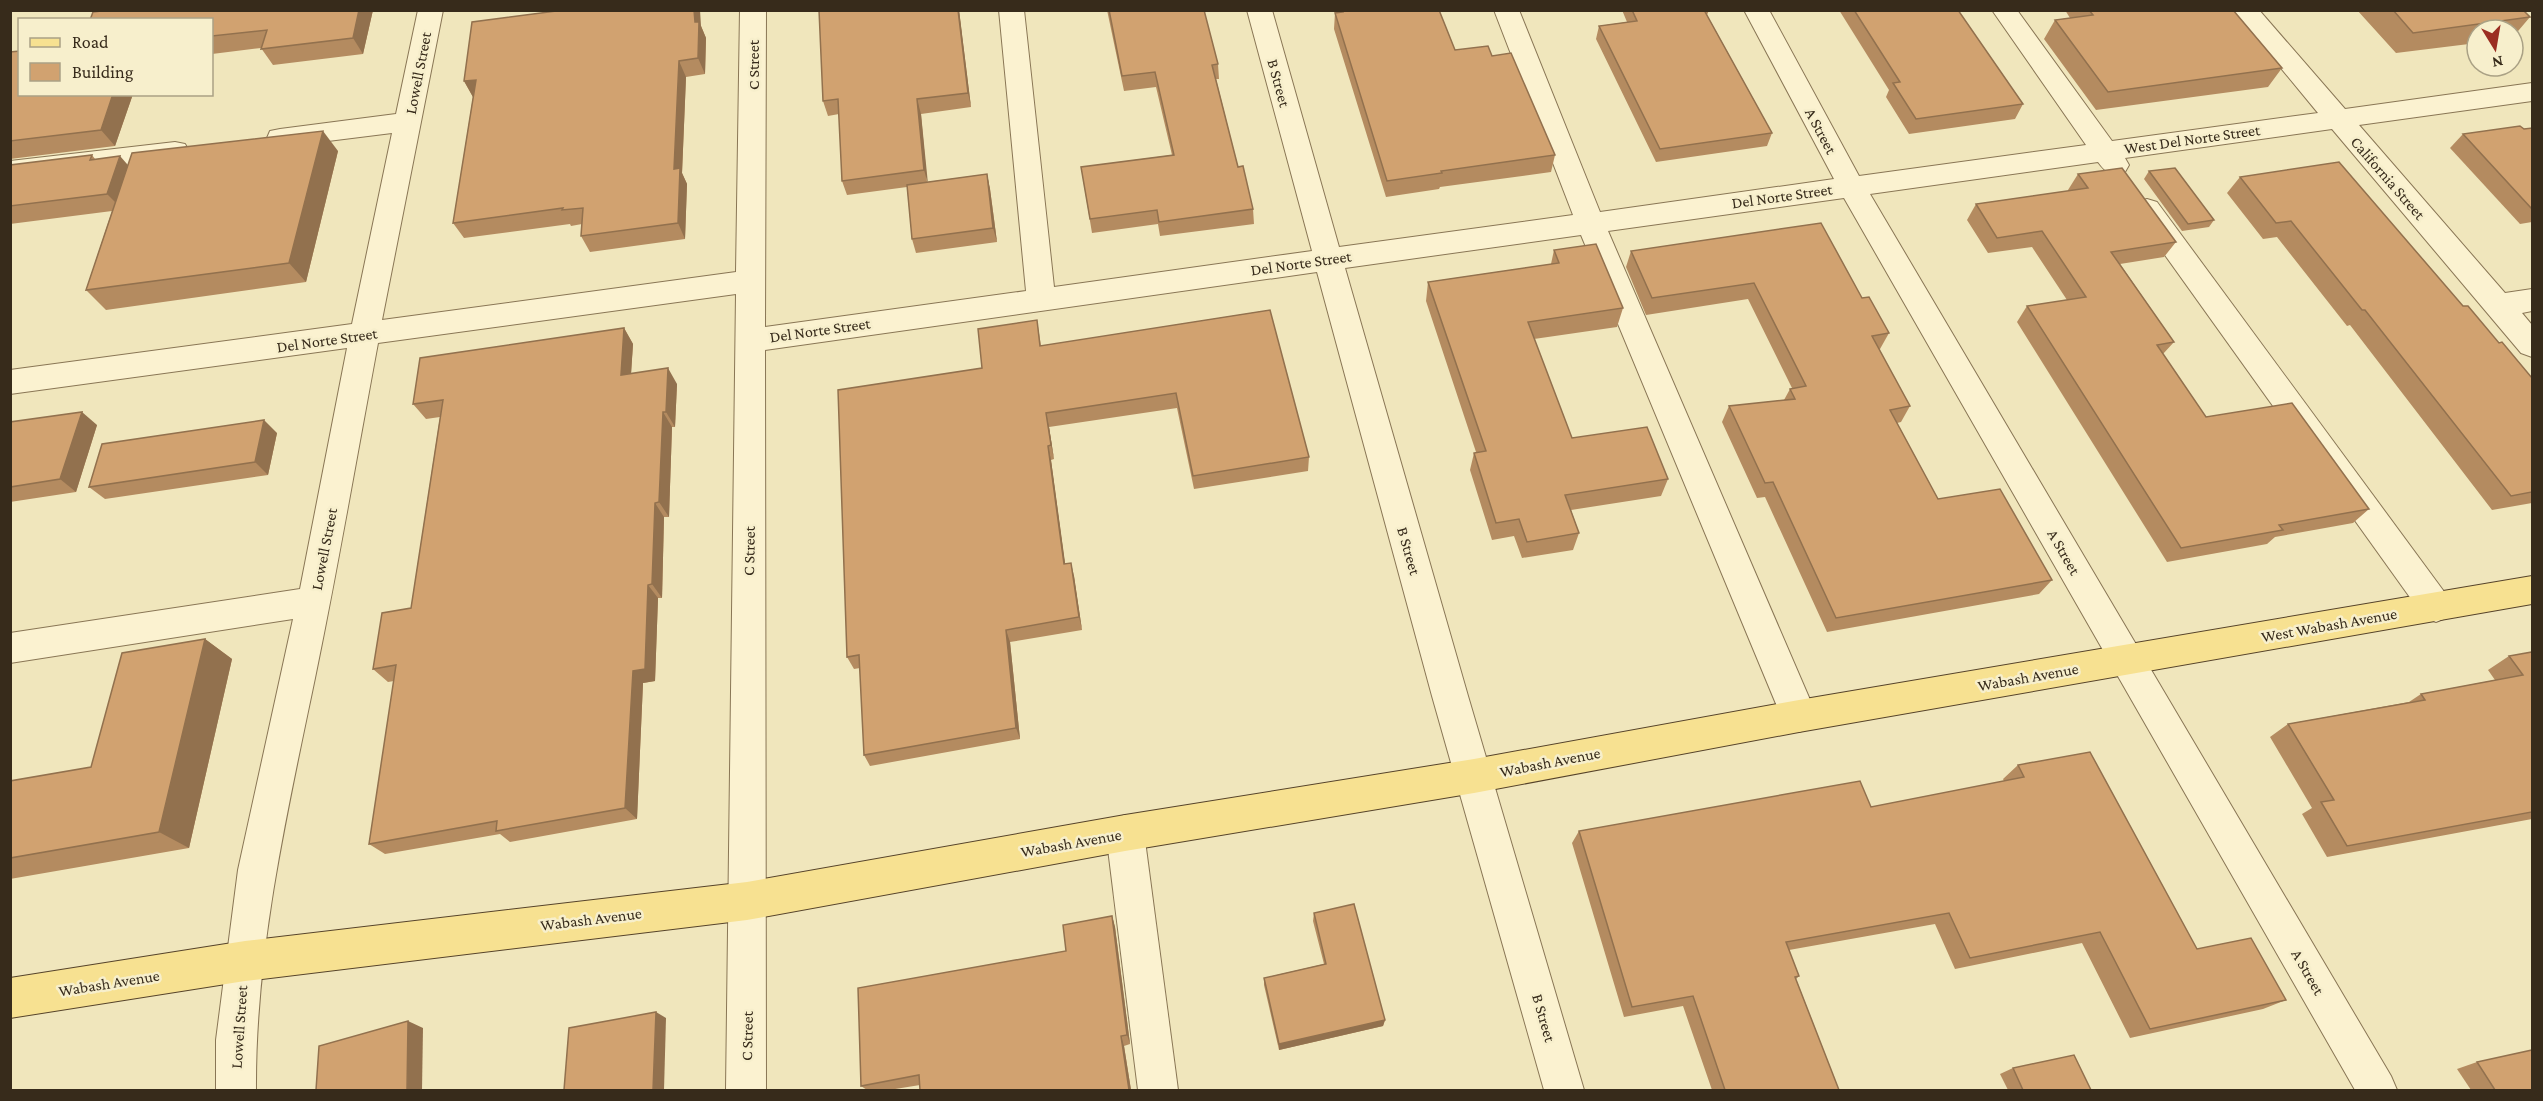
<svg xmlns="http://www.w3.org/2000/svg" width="2543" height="1101" font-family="'Crimson Pro',serif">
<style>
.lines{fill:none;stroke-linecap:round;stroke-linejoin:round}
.minor-casing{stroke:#897655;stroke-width:2}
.major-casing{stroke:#56432a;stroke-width:2}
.minor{fill:#fbf2d0;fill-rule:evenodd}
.major{fill:#f7e191;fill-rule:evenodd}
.wall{fill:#b48b60}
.shaded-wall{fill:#92714e}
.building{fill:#d1a270;stroke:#92714e;stroke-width:1.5}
.labels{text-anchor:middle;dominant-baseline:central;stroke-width:5;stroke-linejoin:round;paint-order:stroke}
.street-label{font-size:16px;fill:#372b1b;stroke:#f7efcc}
</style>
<rect width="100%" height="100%" fill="#f0e6bc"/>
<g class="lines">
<g class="minor-casing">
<g id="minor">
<path d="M418,10H443L382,320L736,272L740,10H766L765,327L1026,291L999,10H1024L1054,287L1312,251L1247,10H1272L1339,247L1573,215L1494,10H1519L1600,212L1834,179L1744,10H1769L1859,176L2086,145L1992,10H2017L2112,141L2318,113L2233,10H2259L2345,109L2532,83V101L2359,125L2505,293L2532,289V311L2522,313L2532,325V357L2521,353L2332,129L2125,158L2129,165L2125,172C2111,176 2106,173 2098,162L1870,194L2391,1076L2397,1090H2355L1844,198L1608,231L1817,716L1812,727L1799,732L1786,727L1781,716L1581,235L1345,268L1468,696L1584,1090H1544L1432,696L1317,272L765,350L766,1090H726L736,294L378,343C357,455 338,567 315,678C287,813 255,951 256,1090H216V1040L238,870L293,619L10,663V633L300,589L347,348L10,394V370L352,324L392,133L280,147L270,145L267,138L270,131L280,129L396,114Z"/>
<path d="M175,142L185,144L189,151L185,158L10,181V161Z"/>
<path d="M2147,199L2157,202L2448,597L2453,607L2448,617L2436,622L2424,617L2137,216L2133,209L2137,202Z"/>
<path d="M1125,815L1138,820L1144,833L1178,1090H1138L1106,833L1112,820Z"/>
</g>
</g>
<g class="major-casing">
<path id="major" d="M2532,576V604L1799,732L1474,793L1125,851L747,920L245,981L10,1018V978L245,941L747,882L1125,815L1474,759L1799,700Z"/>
</g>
<use href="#minor" class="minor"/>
<use href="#major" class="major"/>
</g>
<g class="wall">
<path d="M373,10L363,54L273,65L261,48L212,54V20Z"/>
<path d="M959,10L971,107L921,114L927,182L987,174L990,189L997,242L916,253L912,239L907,187L847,195L842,181L839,114L828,116L823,101Z"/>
<path d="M1107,10H1204L1218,64L1219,79H1216L1238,167L1253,209L1254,224L1160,236L1158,224L1092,233L1081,167L1172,155L1156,87L1124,91Z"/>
<path d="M1336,10H1439L1455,50L1492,56L1555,155L1551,172L1440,187L1439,189L1386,197L1334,29L1335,13L1336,12Z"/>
<path d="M1622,10H1709L1707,15L1772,133L1767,146L1656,162L1596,39L1599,26L1627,22Z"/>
<path d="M1839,10H1958L2023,104L2015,119L1909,134L1886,97L1889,90Z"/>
<path d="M2065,10H2233L2282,68L2268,87L2096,110L2044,39L2055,20L2070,18Z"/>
<path d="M2357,10H2523L2530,17L2513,37V30H2477V43L2396,53Z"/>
<path d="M701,26L706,38L705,74L686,77L682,173L687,184L685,239L590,252L581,236L582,224L571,226L570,224L464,238L453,223L473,97L464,81Z"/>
<path d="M10,52L20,94H133L115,146L10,159Z"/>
<path d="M2532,128V222L2520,224L2450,148L2463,134Z"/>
<path d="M338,151L306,282L106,310L86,290L112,211L10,224V165L92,155L95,159L128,165Z"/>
<path d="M2149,171L2214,220L2209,227L2182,231L2144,179Z"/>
<path d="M2078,174L2176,242L2164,257L2120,264L2174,342L2163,354L2206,417L2369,509L2353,523L2275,537L2267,544L2167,562L2017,322L2027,306L2067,300L2032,247L1988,253L1967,220L1976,204L2068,191V190Z"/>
<path d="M2240,177L2463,306L2499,343L2532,378V503L2492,510L2350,325L2347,326L2277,237L2263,239L2227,193Z"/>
<path d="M1554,250L1623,308L1617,327L1534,339L1572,438L1668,479L1661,496L1571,510L1579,533L1573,550L1522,558L1514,536L1492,540L1470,470L1474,453L1476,452L1426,301L1428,282L1551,264Z"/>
<path d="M1631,251L1862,298L1889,333L1880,349L1879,350L1910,406L1901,422L1897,423L1938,499L2052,580L2039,594L1827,632L1765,497L1757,498L1722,422L1729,406L1784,400L1790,389L1792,388L1748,299L1646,315L1626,267Z"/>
<path d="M1270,310L1309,457L1308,471L1194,489L1177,408L1049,427L1054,459L1051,460L1065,564L1074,576L1082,630L1010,642L1020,739L870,766L864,755L860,668L854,669L847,657L982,368L1037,320L1041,346Z"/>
<path d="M624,328L633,344L631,373L677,384L675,427H672L669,517H664L662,598H658L655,681L643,683L637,819L510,842L500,834L385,854L369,844L394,681L388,682L373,669L411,608L440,417L426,419L413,404Z"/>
<path d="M10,422L97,425L76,492L10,502Z"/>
<path d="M277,433L268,475L105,499L89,487Z"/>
<path d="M205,639L232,659L189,848L10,879V781L91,767Z"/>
<path d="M2532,652V819L2327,857L2302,814L2312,808L2270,737L2288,724L2409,702L2421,694L2495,680L2488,670L2509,656Z"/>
<path d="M2018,765L2197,949L2286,1000L2263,1009L2130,1038L2082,943L1955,969L1935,924L1789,950L1799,976L1796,979L1839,1090H1712L1683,1006L1624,1017L1572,843L1579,831L1871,807L2004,781L2003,779Z"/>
<path d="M1314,913L1385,1020L1383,1026L1279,1050L1264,985V978L1324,964L1313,921Z"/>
<path d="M1112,916L1115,927L1130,1044L1124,1046L1131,1090H920V1085L889,1090H867L861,1086L1066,951Z"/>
<path d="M2477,1062L2532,1090H2471L2457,1069Z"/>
<path d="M2013,1068L2091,1090H2008L2000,1074Z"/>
</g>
<g class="shaded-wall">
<path d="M359,10H373L363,54L353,38Z"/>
<path d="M694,10H700L701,26L706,38L705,74L698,58Z"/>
<path d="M958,10H959L971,107L968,93Z"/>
<path d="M679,61L686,77L682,173L687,184L685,239L678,223L674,169Z"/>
<path d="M476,80L473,97L464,81Z"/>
<path d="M113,94H133L115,146L101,130Z"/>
<path d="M917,99L921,114L928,184L924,170Z"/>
<path d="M323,131L338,151L306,282L289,263Z"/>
<path d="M120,156L134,172L122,209L107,194Z"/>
<path d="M987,174L990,189L997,242L993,228Z"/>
<path d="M624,328L633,344L630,390L621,375Z"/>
<path d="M668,368L677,384L675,427L666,412Z"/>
<path d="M82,412L97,425L76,492L60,479Z"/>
<path d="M663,412L672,427L669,517L659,502Z"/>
<path d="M1046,413L1049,427L1054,459L1051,445Z"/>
<path d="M264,420L277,433L268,475L255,462Z"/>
<path d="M1048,446L1051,460L1067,577L1064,564Z"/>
<path d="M655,503L664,517L662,598L652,584Z"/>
<path d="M1071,563L1074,576L1082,630L1079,617Z"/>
<path d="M648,585L658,598L655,681L643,683L637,819L625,808L633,671Z"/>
<path d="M1006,630L1010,642L1020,739L1016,728Z"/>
<path d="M205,639L232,659L189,848L159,832Z"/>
<path d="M1112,916L1115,927L1130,1044L1127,1035Z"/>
<path d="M656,1012L666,1018L664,1090H653Z"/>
<path d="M1385,1020L1383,1026L1279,1050V1044Z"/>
<path d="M408,1021L423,1028L422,1090H407Z"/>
<path d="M1121,1036L1124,1046L1131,1090H1129Z"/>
</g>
<g class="building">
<path d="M110,10H359L353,38L261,49L267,30L212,36V20H90L93,12Z"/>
<path d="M564,10H694L695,22H699L698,58L679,61L674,169L680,168L678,223L581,236L583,208L562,210L563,208L453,223L476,80L464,81L472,22Z"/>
<path d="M819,10H958L968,93L917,99L924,170L842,181L838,99L823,101Z"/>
<path d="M1109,10H1204L1218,64L1212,65L1238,167L1243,166L1253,209L1159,222L1157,210L1090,219L1081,167L1174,155L1155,72L1122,76Z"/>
<path d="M1342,10H1439L1455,50L1488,46L1492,56L1511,53L1555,155L1441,171L1442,173L1387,181L1335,13L1343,12Z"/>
<path d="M1632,10H1704L1772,133L1660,149L1599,26L1637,21Z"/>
<path d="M1854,10H1958L2023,104L1916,119L1893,83L1900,82Z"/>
<path d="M2089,10H2233L2282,68L2108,92L2055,20L2093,15Z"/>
<path d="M2393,10H2523L2530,17L2413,33Z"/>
<path d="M20,51V94H113L101,130L10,141V52Z"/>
<path d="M2520,126L2524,129L2532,128V209L2463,134Z"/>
<path d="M323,131L289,263L86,290L132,153Z"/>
<path d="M92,155L90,160L120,156L107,194L10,206V165Z"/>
<path d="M2339,162L2463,306H2468L2499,343L2502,342L2532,378V492L2511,496L2365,310H2362L2291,221L2276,223L2240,177Z"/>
<path d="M2122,168L2176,242L2111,252L2174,342L2157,345L2206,417L2292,403L2369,509L2279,525L2283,530L2181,548L2027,306L2086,297L2042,231L1997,238L1976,204L2088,188L2078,174Z"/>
<path d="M2175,168L2214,220L2188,224L2149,171Z"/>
<path d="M987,174L993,228L912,239L907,185Z"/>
<path d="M1821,223L1862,298L1869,297L1889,333L1872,336L1910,406L1890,410L1938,499L2000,489L2052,580L1836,618L1773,482L1765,483L1729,406L1795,399L1790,389L1806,386L1754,283L1652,298L1631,251Z"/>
<path d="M1596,244L1623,308L1528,322L1572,438L1647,427L1668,479L1565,495L1579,533L1527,542L1519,519L1496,523L1474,453L1486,451L1428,282L1559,263L1554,250Z"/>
<path d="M1270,310L1309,457L1193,476L1176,393L1046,413L1051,445L1048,446L1064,564L1071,563L1079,617L1006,630L1016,728L864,755L859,655L847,657L838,390L982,368L978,329L1037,320L1040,346Z"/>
<path d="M624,328L621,375L668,368L666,412H663L659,502L655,503L652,584L648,585L645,669L633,671L625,808L496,831L497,821L369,844L396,665L373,669L382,613L411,608L443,400L413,404L420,358Z"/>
<path d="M82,412L60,479L10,487V422Z"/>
<path d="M264,420L255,462L89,487L102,444Z"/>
<path d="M205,639L159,832L10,858V781L91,767L122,653Z"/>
<path d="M2532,652V812L2347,846L2321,802L2334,800L2288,724L2425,700L2421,694L2523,675L2509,656Z"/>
<path d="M2090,752L2197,949L2251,938L2286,1000L2150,1029L2100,932L1970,958L1949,913L1786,942L1799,976L1795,977L1839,1090H1725L1693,996L1632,1007L1579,831L1860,781L1871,807L2024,777L2018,765Z"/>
<path d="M1354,904L1385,1020L1279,1044L1264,978L1326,964L1314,913Z"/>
<path d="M1112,916L1127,1035L1121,1036L1129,1090H920L919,1075L861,1086L858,988L1066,951L1063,925Z"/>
<path d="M656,1012L653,1090H564L569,1028Z"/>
<path d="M408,1021L407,1090H316L319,1046Z"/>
<path d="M2532,1050V1090H2495L2477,1062Z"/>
<path d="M2074,1055L2091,1090H2023L2013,1068Z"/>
</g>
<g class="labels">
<g class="street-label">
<text transform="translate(753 65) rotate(-90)">C Street</text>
<text transform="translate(418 73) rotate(-79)">Lowell Street</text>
<text transform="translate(1279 83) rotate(75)">B Street</text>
<text transform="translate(1821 131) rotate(62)">A Street</text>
<text transform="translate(2192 139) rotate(-8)">West Del Norte Street</text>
<text transform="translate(2388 178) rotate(49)">California Street</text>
<text transform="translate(1782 196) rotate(-8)">Del Norte Street</text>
<text transform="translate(1301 263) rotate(-8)">Del Norte Street</text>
<text transform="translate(820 330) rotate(-8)">Del Norte Street</text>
<text transform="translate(327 340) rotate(-8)">Del Norte Street</text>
<text transform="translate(324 549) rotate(-79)">Lowell Street</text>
<text transform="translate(749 551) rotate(-89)">C Street</text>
<text transform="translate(1409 551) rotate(74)">B Street</text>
<text transform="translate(2064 552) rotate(60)">A Street</text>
<text transform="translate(2329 625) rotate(-10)">West Wabash Avenue</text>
<text transform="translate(2028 677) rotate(-10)">Wabash Avenue</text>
<text transform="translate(1550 762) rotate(-11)">Wabash Avenue</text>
<text transform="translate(1071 843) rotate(-10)">Wabash Avenue</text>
<text transform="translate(591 919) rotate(-7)">Wabash Avenue</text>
<text transform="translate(2308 972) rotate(60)">A Street</text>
<text transform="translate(109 983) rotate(-9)">Wabash Avenue</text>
<text transform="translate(1544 1018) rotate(74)">B Street</text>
<text transform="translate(239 1027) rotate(-86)">Lowell Street</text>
<text transform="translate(747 1036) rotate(-89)">C Street</text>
</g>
</g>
<rect width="2543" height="1101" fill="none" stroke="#372b1b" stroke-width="24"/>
<rect x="18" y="18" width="195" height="78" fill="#f7efcc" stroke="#aaa185" stroke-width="1.5"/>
<rect x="30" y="38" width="30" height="9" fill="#f7e191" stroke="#aaa185" stroke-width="1.5"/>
<text x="72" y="48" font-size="18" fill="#372b1b">Road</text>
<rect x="30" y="63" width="30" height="18" fill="#d1a270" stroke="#aaa185" stroke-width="1.5"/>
<text x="72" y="78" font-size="18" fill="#372b1b">Building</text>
<g transform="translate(2495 48) rotate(169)"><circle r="28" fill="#f7efcc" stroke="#aaa185" stroke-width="1.5"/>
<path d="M0-4.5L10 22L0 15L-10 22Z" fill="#9b2d21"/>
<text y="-9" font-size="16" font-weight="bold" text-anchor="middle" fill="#372b1b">N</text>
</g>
</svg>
